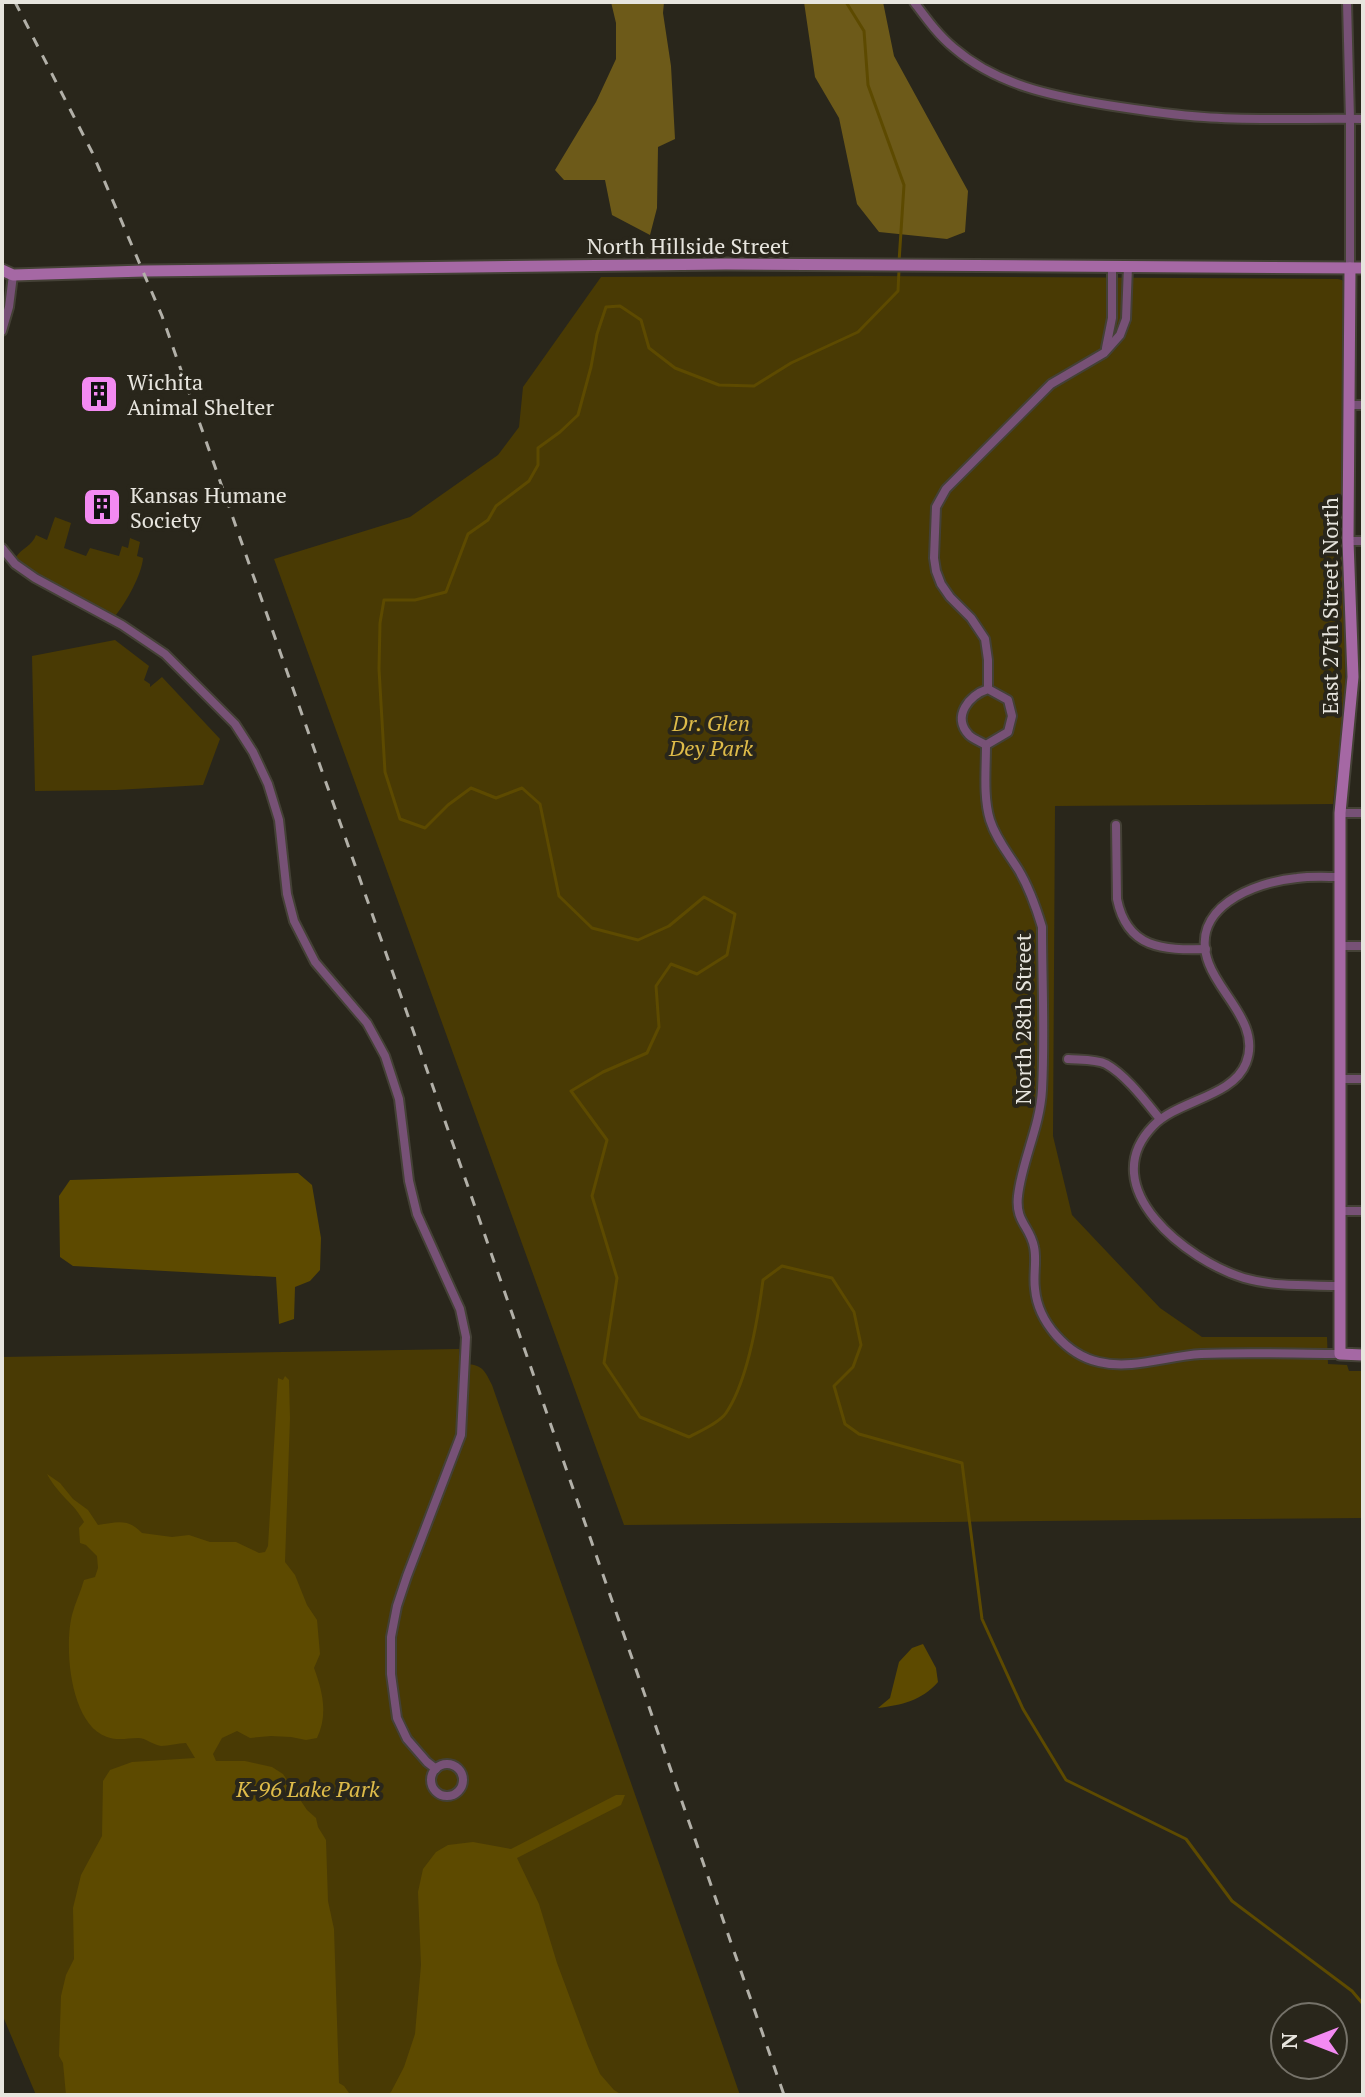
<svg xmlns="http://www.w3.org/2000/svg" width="1365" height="2097" font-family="'PT Serif',serif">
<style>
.green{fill:#493a04}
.forest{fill:#6d5a19}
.water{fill:#5d4a00}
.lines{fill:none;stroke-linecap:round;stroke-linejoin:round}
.stream{stroke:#5d4a00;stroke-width:3}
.street-casing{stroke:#444136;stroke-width:12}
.secondary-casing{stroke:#444136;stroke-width:15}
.street{stroke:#775176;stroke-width:8}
.secondary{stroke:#a568a4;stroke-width:11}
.rail{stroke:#b2b0a8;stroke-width:3;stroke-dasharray:10 10;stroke-linecap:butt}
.labels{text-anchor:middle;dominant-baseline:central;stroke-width:8;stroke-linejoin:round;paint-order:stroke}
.street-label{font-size:22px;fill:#e7e5de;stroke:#29261b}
.poi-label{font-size:22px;fill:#e7e5de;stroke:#29261b;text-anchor:start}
.park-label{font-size:22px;font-style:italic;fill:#debb49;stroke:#29261b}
</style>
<rect width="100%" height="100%" fill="#29261b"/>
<g class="green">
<path d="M868,276L1338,279L1342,280L1344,283L1345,693L1333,804L1055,806L1053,1136L1072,1215L1160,1308L1202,1337H1327L1328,1364L1347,1365L1349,1371H1363L1362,1518L624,1525L274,559L410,517L498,455L519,427L523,387L601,277Z"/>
<path d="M55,517L71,523L64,548L86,556L90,548L119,556L122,546L128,548L130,538L140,542L137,556L143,558C142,574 126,603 115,616C87,602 37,579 16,557C22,548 32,546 36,535L47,540Z"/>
<path d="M115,640L149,666L144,680L150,684V687L162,677L220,739L203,785L116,790L35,791L32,656Z"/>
<path d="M459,1349V1364C480,1364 483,1366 492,1385L740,2095H36L2,2014V1357Z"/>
</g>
<g class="forest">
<path d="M611,2H664L663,13L671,66L675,139L658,147L657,208L650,235L612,215L605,180H564L555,170L596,102L616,59V23Z"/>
<path d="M804,2H883L894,56L968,191L965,232L947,239L879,232L857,204L839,118L815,77Z"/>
</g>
<g class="water">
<path d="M298,1173L312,1185L321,1238L320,1270L310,1281L295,1287L294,1319L279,1324L276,1277L73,1266L60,1257L59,1196L70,1180Z"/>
<path d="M285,1376L289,1380L290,1418L285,1562L295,1575L307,1605L317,1620L320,1654L314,1668C323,1692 328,1715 317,1738L306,1740L291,1737L271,1736L250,1738L237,1731L222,1738L213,1754L216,1761H245L272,1767L283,1774L307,1810L316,1818L318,1827L326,1840L328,1901L334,1929L339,2083L344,2086L349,2093L358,2095H66L63,2063L59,2056L61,1996L66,1975L74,1959L73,1908L81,1875L102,1836L103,1781L110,1770L132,1762L195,1758L186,1743C178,1743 169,1746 161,1746C153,1745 146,1738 138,1738C127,1738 119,1741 107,1737C70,1724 64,1648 72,1615C75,1603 81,1591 84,1580L95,1577L98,1568L97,1556L86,1545L80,1543L79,1528L84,1522C75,1504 58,1495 47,1474L60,1483L73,1499L88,1510L98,1525C117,1522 128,1518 142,1533L172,1537L189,1535L210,1542H236L259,1553L265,1552L268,1546L278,1378L283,1380Z"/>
<path d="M923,1644L936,1668L938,1682C921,1701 902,1705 878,1708L890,1698L899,1662L912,1648Z"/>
<path d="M616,1795H625L621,1805L517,1858L539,1904L557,1963L588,2046L600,2074L614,2090L622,2095H386L391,2092L404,2067L415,2034L421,1965L418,1892L423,1869L436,1852L448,1845L473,1842L511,1849Z"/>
</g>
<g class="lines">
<g class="stream">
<path d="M846,2L864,31L868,85L904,185L899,262"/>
<path d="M899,270L898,291L858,332L791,363L754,386L719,385L675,368L649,348L641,320L620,306L606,307L597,334L591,367L578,415L560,432L538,448V465L529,481L496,506L488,520L468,534L446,592L415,600H384L380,623L379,669L385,772L400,819L425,828L448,805L471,788L496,798L522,788L540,804L559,896L592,928L638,940L669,926L704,897L735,914L727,955L697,974L671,964L656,986L659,1027L647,1053L603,1072L571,1091L607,1140L592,1196L617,1278L604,1363L640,1417L689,1437C700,1431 719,1423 726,1413C748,1381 758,1318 763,1280L782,1266L832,1278L854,1312L861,1345L853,1367L834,1386L845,1424L859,1434L962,1463L982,1619L1023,1709L1066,1780L1186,1839L1232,1901L1352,1991L1363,2004"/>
</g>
<g class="street-casing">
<g id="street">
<path d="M914,2C926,18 938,35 954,48C997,85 1052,96 1107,105C1139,110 1171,115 1204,117C1256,121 1311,118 1363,119"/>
<path d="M1347,2L1350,119V268"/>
<path d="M2,331L9,307L13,275"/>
<path d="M1106,348L1112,318V266"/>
<path d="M1349,405H1363"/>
<path d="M1348,541H1363"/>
<path d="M2,548L15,564L35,578L122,625L165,654L235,724L253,752L268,784L279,820L287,894L294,921L315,962L367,1023L385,1056L399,1099L409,1181L417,1214L460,1309L466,1337L461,1435L407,1576L397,1606L391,1637V1674L397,1718L407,1739L427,1762L436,1769"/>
<path d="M988,689V660L985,639L971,618L950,597L941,584L936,571L934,558L936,507L946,489L1051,384L1104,353L1120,335L1126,319L1128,266"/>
<path d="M988,689L1008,700L1012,716L1008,732L986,745C981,742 973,739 969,735C951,716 970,695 988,689Z"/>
<path d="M986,745C986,769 983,797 990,820C996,839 1008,853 1018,869C1029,887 1036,907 1042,927C1042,981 1045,1036 1042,1090C1040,1127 1022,1160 1018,1196C1015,1222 1030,1226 1034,1247C1037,1260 1033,1275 1035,1289C1038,1322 1067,1355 1099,1362C1132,1370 1167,1356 1201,1354C1247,1352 1294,1354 1340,1354"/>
<path d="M1340,813H1363"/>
<path d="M1116,825L1117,899C1127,949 1163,950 1206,949"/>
<path d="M1340,877C1326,877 1311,876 1297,878C1254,882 1187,908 1209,964C1221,996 1261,1025 1246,1063C1233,1097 1178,1100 1153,1126C1093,1188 1188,1261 1244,1278C1275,1287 1308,1285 1340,1286"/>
<path d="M1340,946H1363"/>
<path d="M1068,1059C1080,1060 1096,1059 1106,1064C1126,1075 1146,1102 1160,1119"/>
<path d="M1340,1079H1363"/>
<path d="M1340,1211H1363"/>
<circle cx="447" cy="1780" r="16"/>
</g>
</g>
<g class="secondary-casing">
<g id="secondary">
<path d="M1350,268L1348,541L1353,677L1340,813V1354L1363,1355"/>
<path d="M2,270L13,275L144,271L726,264L1363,268"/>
</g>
</g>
<use href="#street" class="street"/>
<use href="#secondary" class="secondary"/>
<path class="rail" d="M15,2L92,152L162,316L466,1181L784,2095"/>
</g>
<defs>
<g id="building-square" transform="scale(2)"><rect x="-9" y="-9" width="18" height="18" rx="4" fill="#f38af2" stroke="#29261b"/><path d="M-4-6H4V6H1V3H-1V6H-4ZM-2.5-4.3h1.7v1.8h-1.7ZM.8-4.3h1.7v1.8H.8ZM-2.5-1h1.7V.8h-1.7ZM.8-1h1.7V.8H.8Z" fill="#111"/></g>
</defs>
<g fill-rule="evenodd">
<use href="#building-square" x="99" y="394"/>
<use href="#building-square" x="102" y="507"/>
</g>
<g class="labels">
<g class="street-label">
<text x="688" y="245">North Hillside Street</text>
<text transform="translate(1329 606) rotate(-90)">East 27th Street North</text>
<text transform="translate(1022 1019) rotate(-90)">North 28th Street</text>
</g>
<g class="poi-label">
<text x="127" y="381">Wichita<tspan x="127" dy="25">Animal Shelter</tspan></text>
<text x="130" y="494">Kansas Humane<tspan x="130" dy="25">Society</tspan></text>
</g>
<g class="park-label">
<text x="711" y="722">Dr. Glen<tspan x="711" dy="25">Dey Park</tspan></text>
<text x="308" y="1788">K-96 Lake Park</text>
</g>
</g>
<rect width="1365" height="2097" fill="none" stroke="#e7e5de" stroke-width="8"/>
<g transform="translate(1309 2041) rotate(270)"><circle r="38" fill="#29261b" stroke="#757269" stroke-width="2"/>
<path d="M0-6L14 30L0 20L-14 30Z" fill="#f38af2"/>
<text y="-12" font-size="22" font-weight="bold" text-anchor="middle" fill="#e7e5de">N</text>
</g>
</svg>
